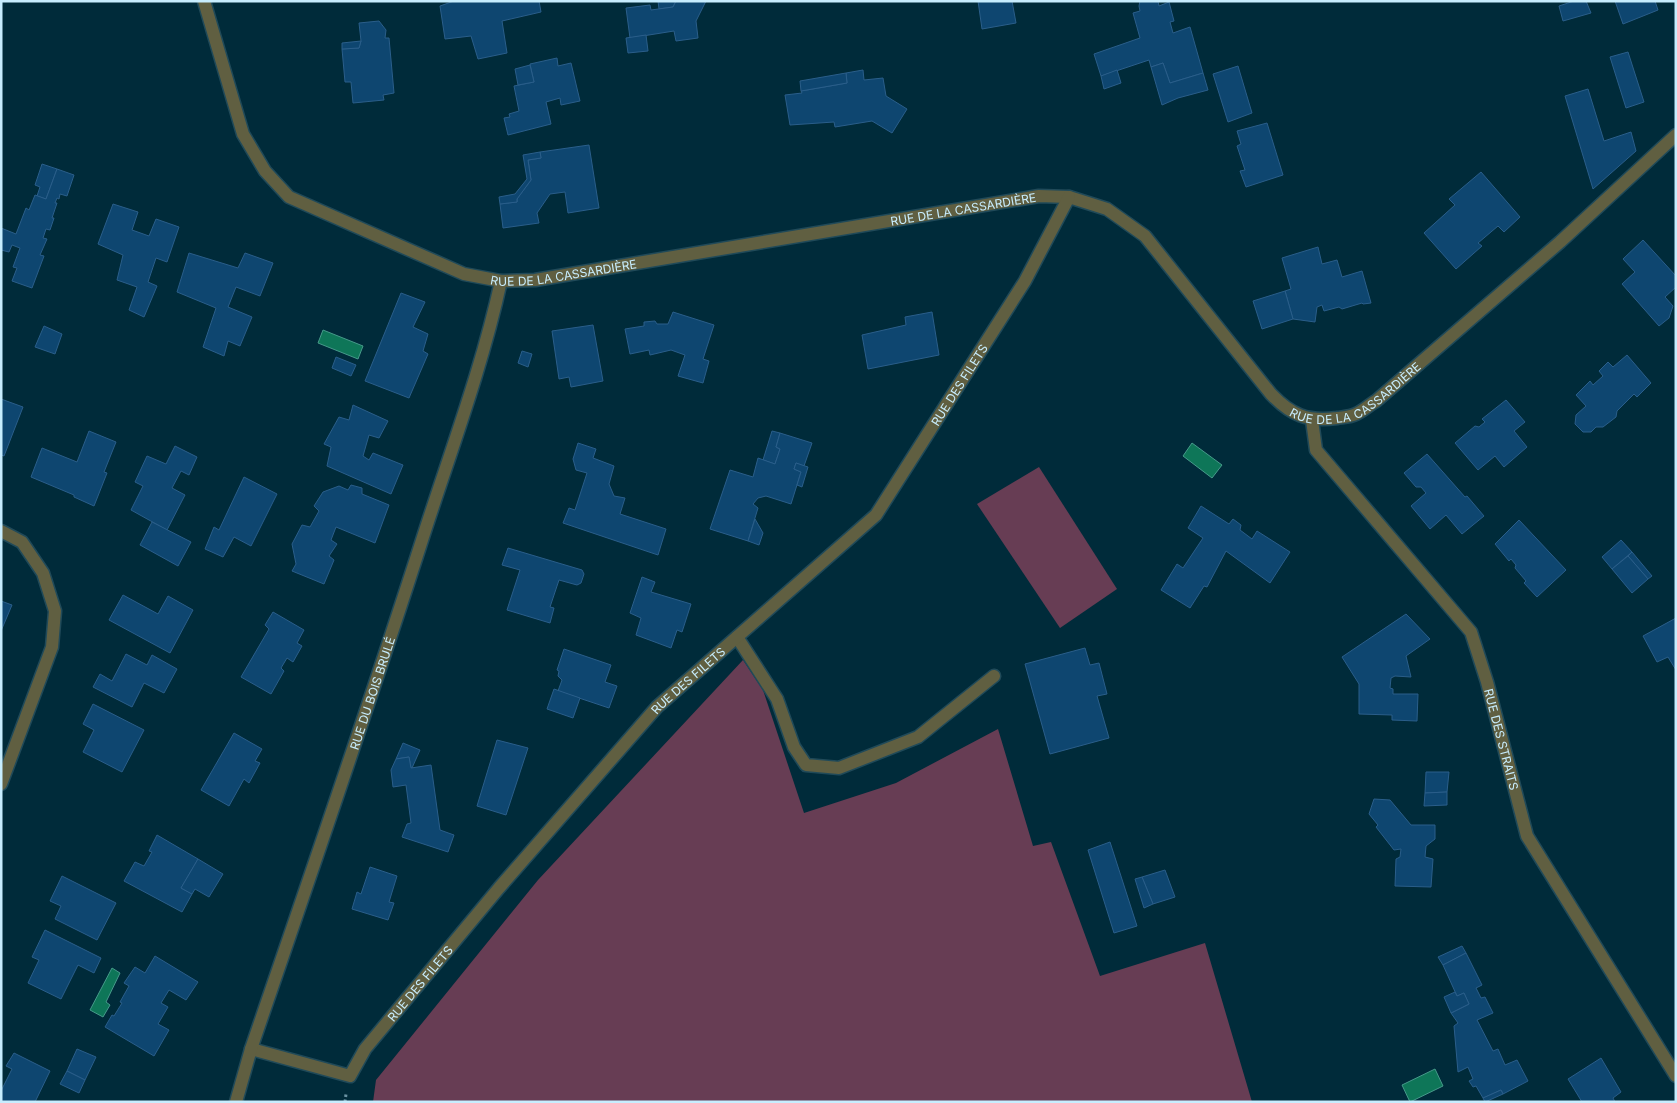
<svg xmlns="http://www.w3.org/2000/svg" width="1677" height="1103" font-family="Inter,sans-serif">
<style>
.green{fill:#673d54}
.water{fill:#0e7658;stroke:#469a8a}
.building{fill:#0e4670;stroke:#2a5e8a}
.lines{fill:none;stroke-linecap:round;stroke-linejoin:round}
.minor-casing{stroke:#204a59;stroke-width:15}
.path{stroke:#6a93a3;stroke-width:3;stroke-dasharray:2.5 2.5;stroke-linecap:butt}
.minor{stroke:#605f41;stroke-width:12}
.labels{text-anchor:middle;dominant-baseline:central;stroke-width:5;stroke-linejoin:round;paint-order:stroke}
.street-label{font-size:12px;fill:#c7edfe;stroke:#062029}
</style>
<rect width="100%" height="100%" fill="#002b3a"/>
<g class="green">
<path d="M1039,467L1117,589L1060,628L977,504Z"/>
<path d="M743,660L763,690L804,813L896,783L998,729L1033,846L1051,842L1100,976L1205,943L1252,1102H373L376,1080L538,880Z"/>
</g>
<g class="water">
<path d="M323,330L363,346L358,359L318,343Z"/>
<path d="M1192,443L1222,465L1212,478L1183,456Z"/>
<path d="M112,968L120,973L106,1002L110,1005L103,1017L90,1010Z"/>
<path d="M1435,1069L1443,1086L1410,1102L1402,1085Z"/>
</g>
<g class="building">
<path d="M539,1L541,12L502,21L507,53L478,59L471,36L445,39L440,6L454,1Z"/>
<path d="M658,1H676L673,7L659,9Z"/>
<path d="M676,1H706L696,21L698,38L676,41L674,31L630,38L626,8L650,5L651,10L673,7Z"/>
<path d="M978,1H1012L1016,23L982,29Z"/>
<path d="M1140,1H1158L1159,6L1169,2L1174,21L1170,22L1173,33L1190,27L1203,73L1170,83L1163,63L1151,67L1149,60L1101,76L1094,54L1140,38L1133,13L1140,11L1139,6Z"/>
<path d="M1574,1H1586L1591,13L1563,21L1559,6Z"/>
<path d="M1615,1H1655L1658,10L1623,24Z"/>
<path d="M379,21L386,30L385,38H389L394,93L383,95L384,100L353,103L351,82H345L342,49L359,48L361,41L359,23Z"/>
<path d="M646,35L648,51L628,53L626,38Z"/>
<path d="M361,41L359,48L342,49V43Z"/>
<path d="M1628,52L1644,102L1626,108L1610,57Z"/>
<path d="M557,58L558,66L571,63L580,101L561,105L560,98L546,102L551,124L508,135L504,118L510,117L509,114L519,111L514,86L534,82L530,64Z"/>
<path d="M1163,63L1170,83L1203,73L1208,90L1178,98L1162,105L1151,67Z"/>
<path d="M530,65L534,82L518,85L515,69Z"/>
<path d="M1238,66L1252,113L1228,122L1213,74Z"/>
<path d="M863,70L864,80L883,78L886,96L907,109L892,133L872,121L835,127L834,122L790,125L785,95L802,93L801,91L847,83L846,73Z"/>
<path d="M1117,70L1121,83L1104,89L1101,76Z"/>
<path d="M846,73L847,83L801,91L800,81Z"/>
<path d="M1588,89L1604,141L1631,132L1636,151L1593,189L1565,96Z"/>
<path d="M1267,123L1283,175L1246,187L1240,171L1245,170L1237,146L1241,144L1237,131Z"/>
<path d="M589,145L599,208L568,213L565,192L550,194L537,213L539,223L503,228L500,204L517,202V199L531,180L528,160L541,158L540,152Z"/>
<path d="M540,152L541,158L528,160L531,180L517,199V202L500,204L499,197L515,194L527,179L523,155Z"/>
<path d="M42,164L57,169L46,199L37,196L40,187L35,185Z"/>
<path d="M57,169L74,175L67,196L60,194L59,199L57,198L55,203H57L52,218H54L50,230L46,229L43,238L47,239L40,255L44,256L32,288L12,281L17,268L13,267L20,248L12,245L9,252L1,250V228L16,234L26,208L29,210L35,195L46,199Z"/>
<path d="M1481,172L1520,217L1504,232L1498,226L1478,243L1482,246L1456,269L1424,233L1455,205L1449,199Z"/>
<path d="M113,204L138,212L132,230L149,236L156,219L179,227L167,262L156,258L148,282L157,286L144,317L129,310L137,287L117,280L123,255L98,244Z"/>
<path d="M1643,240L1676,276V287L1665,297L1673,306L1669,318L1659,326L1622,284L1635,272L1623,259Z"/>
<path d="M1318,247L1322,264L1337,260L1342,277L1362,271L1371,303L1363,304L1362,303L1342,309L1339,307L1324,311L1322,305L1317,307L1315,322L1293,319L1285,291L1291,289L1282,258Z"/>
<path d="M189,253L238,268L245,253L273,263L260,296L236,287L228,307L252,317L240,346L228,341L224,356L203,347L216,308L177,292Z"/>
<path d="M1285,291L1293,319L1262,329L1253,301Z"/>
<path d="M401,293L425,302L413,327L428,334L423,351L428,354L409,398L365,381Z"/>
<path d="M673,312L714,325L703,359L709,361L703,383L678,376L685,355L671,350L650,355L649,350L630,354L625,329L644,326V322L655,321L657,324H668Z"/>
<path d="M932,312L939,355L868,369L862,335L906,325L905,317Z"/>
<path d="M593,325L603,381L571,387L569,377L559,379L552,331Z"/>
<path d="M44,326L62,334L55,354L35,347Z"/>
<path d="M522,351L532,354L528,367L518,363Z"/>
<path d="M1627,355L1651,383L1637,397L1634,394L1617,411L1616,417L1603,427H1596L1591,432H1583L1575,424L1576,415L1586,406L1576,395L1590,381L1593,385L1603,376L1599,371L1608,362L1613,367Z"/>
<path d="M336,357L356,365L351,376L332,368Z"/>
<path d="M1,399L23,407L4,456L1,455Z"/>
<path d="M1506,400L1525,422L1514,431L1527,447L1504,467L1495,456L1478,470L1455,443L1475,426L1479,427L1485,422L1482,419Z"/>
<path d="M353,405L388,421L379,438L369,435L363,456L369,460L373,453L403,465L391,494L327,466L331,447L324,444L339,417L349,420Z"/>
<path d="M89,431L116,442L104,472L107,473L94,506L74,497V495L31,477L42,448L77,462Z"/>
<path d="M772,431L780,433L776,447L780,449L775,464L763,460Z"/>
<path d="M780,433L812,443L804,466L796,463L794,469L801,472L791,504L766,496L758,498L753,504L758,508L748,541L710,529L730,470L753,477L758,458L775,464L780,449L776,447Z"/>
<path d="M578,443L596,449L593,458L614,466L609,484L614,496L625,498L620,514L666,529L658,555L563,523L569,508L575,510L587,473L576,470L573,459Z"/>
<path d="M175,446L197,457L189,475L181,471L172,488L185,495L167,530L131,510L143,486L135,482L147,456L166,464Z"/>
<path d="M1427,454L1465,497L1467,496L1484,516L1462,534L1446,515L1430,529L1411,506L1426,493L1421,487H1416L1404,473Z"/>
<path d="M796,463L808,467L802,487L797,485L801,472L794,469Z"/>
<path d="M244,477L277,494L251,546L234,537L223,557L205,549L214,527L219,530Z"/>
<path d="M351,485L362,488V494L389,505L375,543L336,527L331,540L337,544L329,556L334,560L324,584L292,571L296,564L292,544L302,525L310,527L319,511L314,506L323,492L339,486L348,490Z"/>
<path d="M1201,506L1229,524L1233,519L1241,525L1240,530L1252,539L1257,531L1290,552L1270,583L1226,551L1207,587L1204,586L1190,608L1161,590L1177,564L1183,568L1203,538L1188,528Z"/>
<path d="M755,519L763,533L759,545L748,541Z"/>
<path d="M1519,520L1566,570L1537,597L1524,583L1526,581L1515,568L1516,565L1511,559L1509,561L1495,544Z"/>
<path d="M152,522L191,542L178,566L140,545Z"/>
<path d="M1621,540L1632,552L1612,569L1602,557Z"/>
<path d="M508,548L582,570L584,574L581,583L577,585L559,580L550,607L554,608L550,623L507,610L520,570L502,565Z"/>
<path d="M1632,552L1652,576L1648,579L1628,556Z"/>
<path d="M1628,556L1648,579L1632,593L1612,569Z"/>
<path d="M642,577L655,582L651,592L691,604L682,632L677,630L671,648L636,635L641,618L630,613Z"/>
<path d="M123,595L158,614L168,596L193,610L170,653L109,620Z"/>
<path d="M1,601L12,605L1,631Z"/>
<path d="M273,612L304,630L297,643L302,646L293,662L287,658L281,668L284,671L271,694L241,677L269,629L265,625Z"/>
<path d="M1406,614L1430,639L1406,656L1411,677L1395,676L1391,678L1390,688L1393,689V694H1418L1417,721L1392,720V715L1359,714V684L1342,657Z"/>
<path d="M1676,618V670L1668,657L1657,662L1643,636Z"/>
<path d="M1085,648L1090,665L1099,663L1107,694L1097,696L1109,738L1050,754L1025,664Z"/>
<path d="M564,649L611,665L605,682L617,686L609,708L558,691L562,680L558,676L559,671L557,670Z"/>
<path d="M126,654L147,665L152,655L177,669L164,693L144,683L132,707L93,687L100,674L112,681Z"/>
<path d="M554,689L580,698L573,718L547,709Z"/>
<path d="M93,704L144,730L122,772L83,752L94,730L83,724Z"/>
<path d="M234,733L262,749L255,761L260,763L249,783L244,779L229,806L201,790Z"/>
<path d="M497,740L528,748L506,815L477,806Z"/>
<path d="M403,743L420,750L412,768H411L409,757L396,759Z"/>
<path d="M409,757L411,768L431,765L440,830L454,835L448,852L402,837L407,824L411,823L406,785L393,787L391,770L396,759Z"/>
<path d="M1426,772H1449L1447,792L1425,793Z"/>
<path d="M1447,792V805L1424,806L1425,793Z"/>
<path d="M1374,799L1390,800L1411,825H1435V839L1426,846L1425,857L1433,859L1431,887L1395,886L1396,859L1400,857L1401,849L1394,850L1376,827L1378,825L1369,814Z"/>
<path d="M157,835L198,859L181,888L192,894L182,912L124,881L135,862L144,866L152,852L149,851Z"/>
<path d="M1110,842L1137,926L1114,933L1088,850Z"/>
<path d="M198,859L223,874L209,897L195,889L192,894L181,888Z"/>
<path d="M370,867L397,876L389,902L394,903L388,920L352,909L357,892L361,894Z"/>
<path d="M1165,870L1175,897L1153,904L1142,877Z"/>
<path d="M62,876L116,903L97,940L55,919L61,906L50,901Z"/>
<path d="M1142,877L1153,904L1144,908L1135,879Z"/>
<path d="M45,930L101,958L94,973L78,965L61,999L28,983L39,960L32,957Z"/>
<path d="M1462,946L1466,953L1443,965L1438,957Z"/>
<path d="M1466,953L1482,985L1476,988L1481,998L1485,997L1493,1013L1477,1020L1493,1051L1498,1049L1505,1065L1517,1060L1528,1081L1503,1094L1501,1090L1483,1098L1476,1086L1473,1087L1469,1081L1473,1079L1468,1067L1458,1072L1454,1026L1458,1023L1451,1013L1469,1004L1464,993L1457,996L1443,965Z"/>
<path d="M155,956L198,982L186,1000L169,990L161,1003L168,1007L158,1024L169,1030L154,1056L105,1027L112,1015L114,1016L122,1003L120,1002L129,986L124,983L135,967L145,973Z"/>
<path d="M1455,992L1457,996L1464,993L1469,1004L1451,1013L1444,997Z"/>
<path d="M77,1049L96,1057L85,1080L67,1071Z"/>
<path d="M14,1053L50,1071L35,1102H1V1091L12,1069L6,1066Z"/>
<path d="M1601,1058L1621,1092L1613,1098L1615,1102H1582L1568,1079Z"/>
<path d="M67,1071L85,1080L79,1093L60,1084Z"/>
<path d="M1501,1090L1503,1094L1485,1102L1483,1098Z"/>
</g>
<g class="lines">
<g class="minor-casing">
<g id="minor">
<path id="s1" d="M204,1L243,134L265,171L289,197L464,274L501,281L535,280L1039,196L1069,197L1107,209L1145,236L1271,394C1291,415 1307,422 1337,418C1343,417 1350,417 1356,414C1363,411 1369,405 1376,401L1560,242L1676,135"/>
<path id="s2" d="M1312,420L1316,450L1471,632L1487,682L1527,836L1676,1076"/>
<path d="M1,531L22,542L43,573L55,611L52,647L1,784"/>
<path d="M737,637L777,699L794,747L806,765L839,768L918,737L994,676"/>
<path id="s3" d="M251,1049L350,1076L365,1049L499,888L657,707L876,515L1025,281L1069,197"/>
<path id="s4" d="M236,1102L251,1049C309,879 368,709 423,537C450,453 482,368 501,281"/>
</g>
</g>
<path class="path" d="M345,1102L346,1094"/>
<use href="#minor" class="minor"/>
</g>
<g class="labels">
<g class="street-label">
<text stroke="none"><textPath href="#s1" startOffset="914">RUE DE LA CASSARDIÈRE</textPath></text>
<text stroke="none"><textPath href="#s1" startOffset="509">RUE DE LA CASSARDIÈRE</textPath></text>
<text stroke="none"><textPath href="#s1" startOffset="1409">RUE DE LA CASSARDIÈRE</textPath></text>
<text stroke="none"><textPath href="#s3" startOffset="1029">RUE DES FILETS</textPath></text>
<text stroke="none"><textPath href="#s3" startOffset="624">RUE DES FILETS</textPath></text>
<text stroke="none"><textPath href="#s4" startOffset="431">RUE DU BOIS BRULÉ</textPath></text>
<text stroke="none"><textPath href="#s2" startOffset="381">RUE DES STRAITS</textPath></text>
<text stroke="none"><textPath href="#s3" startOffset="219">RUE DES FILETS</textPath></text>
</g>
</g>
<rect width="1677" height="1103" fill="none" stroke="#c7edfe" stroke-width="5"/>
</svg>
